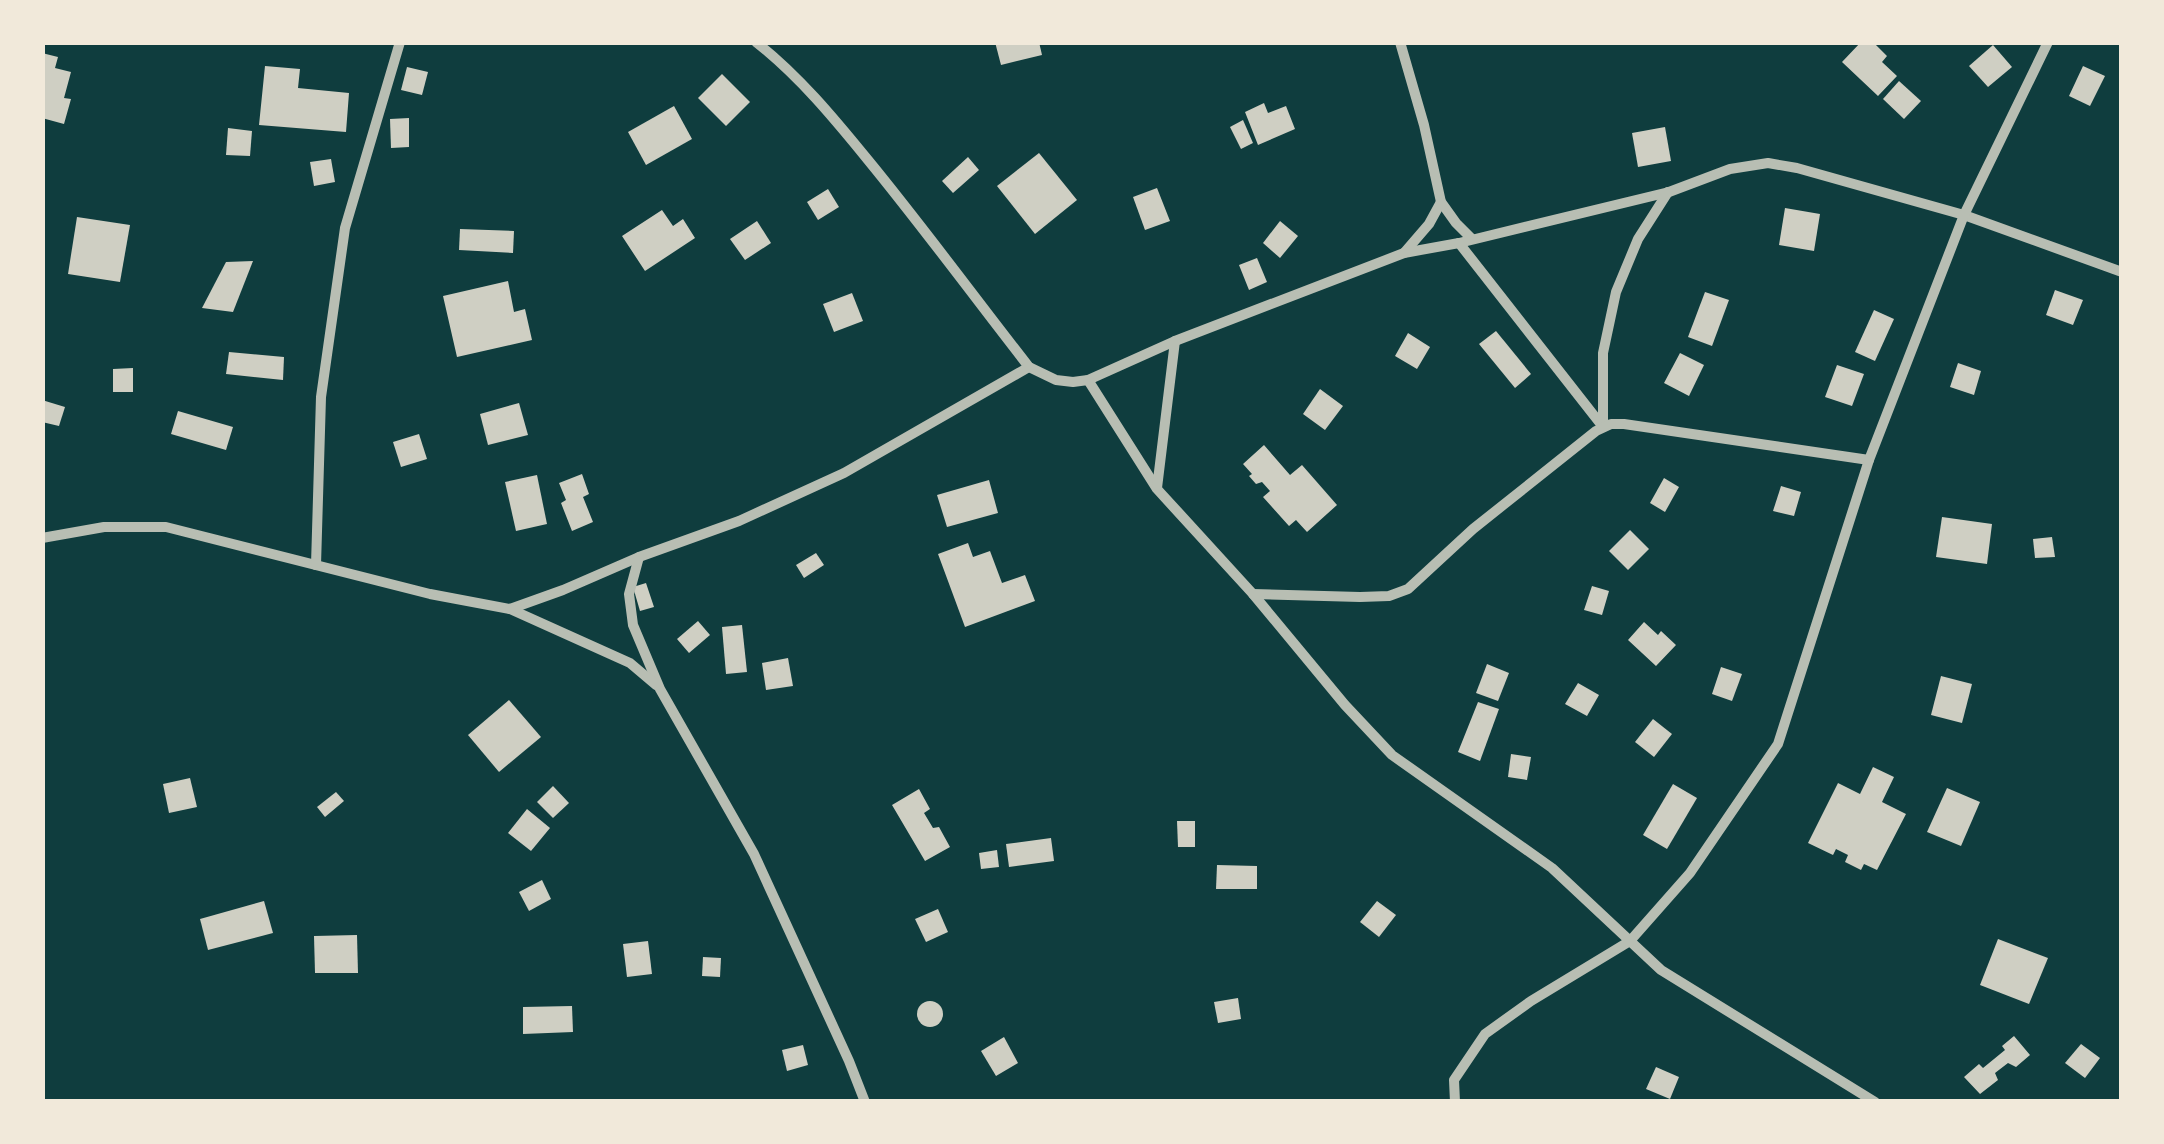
<svg xmlns="http://www.w3.org/2000/svg" width="2164" height="1144" font-family="'Archivo Narrow',sans-serif">
<style>
.building{fill:#cfcfc3}
.lines{fill:none;stroke-linecap:round;stroke-linejoin:round}
.minor{stroke:#b8beb3;stroke-width:10}
</style>
<rect width="100%" height="100%" fill="#0f3d3e"/>
<g class="building">
<path d="M995,42H1039L1042,55L1001,65Z"/>
<path d="M1861,42H1873L1887,56L1882,62L1897,76L1878,96L1842,62Z"/>
<path d="M1993,45L2012,67L1988,87L1969,66Z"/>
<path d="M42,53L58,57L55,68L71,72L64,98L71,99L64,124L42,118Z"/>
<path d="M265,66L300,69L298,88L349,93L346,132L259,125Z"/>
<path d="M2083,66L2105,76L2090,106L2069,96Z"/>
<path d="M407,67L428,72L422,95L401,90Z"/>
<path d="M722,74L750,102L726,126L698,98Z"/>
<path d="M1899,81L1921,101L1904,119L1883,99Z"/>
<path d="M1264,103L1268,113L1286,106L1295,129L1258,145L1245,112Z"/>
<path d="M674,106L692,139L646,165L628,132Z"/>
<path d="M409,118V147L391,148L390,119Z"/>
<path d="M1243,120L1253,143L1241,149L1230,127Z"/>
<path d="M1665,127L1671,161L1638,167L1632,133Z"/>
<path d="M228,128L252,131L250,156L226,155Z"/>
<path d="M1039,153L1077,200L1035,234L997,186Z"/>
<path d="M968,157L979,170L953,193L942,181Z"/>
<path d="M331,159L335,182L314,186L310,162Z"/>
<path d="M1157,188L1170,221L1145,230L1133,197Z"/>
<path d="M828,189L839,207L818,220L807,202Z"/>
<path d="M1785,208L1820,214L1814,251L1779,245Z"/>
<path d="M662,210L673,226L683,219L695,238L645,271L622,236Z"/>
<path d="M77,217L130,225L120,282L68,274Z"/>
<path d="M757,221L771,243L745,260L730,239Z"/>
<path d="M1280,221L1298,236L1280,258L1263,243Z"/>
<path d="M460,229L514,231L513,253L459,250Z"/>
<path d="M1257,258L1267,282L1249,290L1239,265Z"/>
<path d="M253,261L233,312L202,308L226,262Z"/>
<path d="M508,281L514,312L525,309L532,340L457,357L443,296Z"/>
<path d="M2055,290L2083,300L2073,325L2046,315Z"/>
<path d="M1705,292L1729,300L1712,346L1688,337Z"/>
<path d="M852,293L863,321L834,332L823,304Z"/>
<path d="M1874,310L1894,319L1875,361L1855,352Z"/>
<path d="M1496,331L1531,374L1515,388L1479,344Z"/>
<path d="M1408,333L1430,347L1417,369L1395,356Z"/>
<path d="M229,352L284,357L283,380L226,374Z"/>
<path d="M1680,353L1704,365L1689,396L1664,383Z"/>
<path d="M1958,363L1981,371L1974,395L1950,387Z"/>
<path d="M1837,365L1864,374L1852,406L1825,397Z"/>
<path d="M133,368V392H113V369Z"/>
<path d="M1320,389L1343,406L1325,430L1303,414Z"/>
<path d="M42,400L65,407L59,426L42,422Z"/>
<path d="M519,403L528,435L488,445L480,414Z"/>
<path d="M178,411L233,427L226,450L171,434Z"/>
<path d="M419,434L427,459L401,467L393,442Z"/>
<path d="M1264,445L1290,475L1302,465L1337,505L1307,532L1296,520L1289,526L1263,497L1270,491L1262,482L1256,484L1249,476L1252,474L1243,464Z"/>
<path d="M582,474L589,494L583,497L593,522L572,531L561,503L566,500L559,483Z"/>
<path d="M537,475L547,524L516,531L505,482Z"/>
<path d="M1664,478L1679,487L1665,512L1650,503Z"/>
<path d="M989,480L998,513L947,527L937,495Z"/>
<path d="M1781,486L1801,492L1794,516L1773,511Z"/>
<path d="M1942,517L1992,524L1987,564L1936,557Z"/>
<path d="M1630,530L1649,549L1628,570L1609,551Z"/>
<path d="M2052,537L2055,557L2035,558L2033,539Z"/>
<path d="M968,543L973,557L990,551L1002,583L1025,575L1035,601L965,627L938,554Z"/>
<path d="M816,553L824,565L804,578L796,565Z"/>
<path d="M646,583L654,607L640,611L633,587Z"/>
<path d="M1592,586L1609,591L1602,615L1584,610Z"/>
<path d="M698,621L710,635L689,653L677,639Z"/>
<path d="M1644,622L1658,635L1661,631L1676,645L1656,666L1628,640Z"/>
<path d="M742,625L747,672L726,674L722,627Z"/>
<path d="M788,658L793,686L766,690L762,663Z"/>
<path d="M1487,664L1509,673L1498,701L1476,693Z"/>
<path d="M1721,667L1742,674L1732,701L1712,694Z"/>
<path d="M1941,676L1972,684L1962,723L1931,715Z"/>
<path d="M1578,683L1599,695L1587,716L1565,704Z"/>
<path d="M509,700L541,737L499,772L468,735Z"/>
<path d="M1478,702L1499,709L1480,761L1458,752Z"/>
<path d="M1653,719L1672,734L1654,757L1635,742Z"/>
<path d="M1511,754L1531,757L1527,780L1508,777Z"/>
<path d="M1873,767L1894,777L1882,802L1906,814L1877,870L1864,864L1861,870L1845,862L1848,855L1836,849L1833,855L1808,843L1838,783L1860,794Z"/>
<path d="M190,778L197,807L169,813L163,784Z"/>
<path d="M1673,784L1697,798L1667,849L1643,835Z"/>
<path d="M553,786L569,803L553,818L537,802Z"/>
<path d="M1947,788L1980,802L1961,846L1927,832Z"/>
<path d="M919,789L930,809L924,813L933,828L939,827L950,847L925,861L892,805Z"/>
<path d="M336,792L344,801L325,817L317,807Z"/>
<path d="M527,809L550,828L531,851L508,833Z"/>
<path d="M1177,821H1195V847H1178Z"/>
<path d="M1051,838L1054,861L1009,867L1006,844Z"/>
<path d="M997,850L999,867L981,869L979,853Z"/>
<path d="M1217,865L1257,866V889H1216Z"/>
<path d="M542,880L551,899L529,911L519,892Z"/>
<path d="M264,901L273,933L208,950L200,919Z"/>
<path d="M1377,901L1396,915L1379,937L1360,922Z"/>
<path d="M938,909L948,932L926,942L915,919Z"/>
<path d="M357,935L358,973H315L314,936Z"/>
<path d="M1998,939L2048,958L2029,1004L1980,985Z"/>
<path d="M648,941L652,974L627,977L623,944Z"/>
<path d="M703,957L721,958L720,977L702,976Z"/>
<path d="M1238,998L1241,1019L1218,1023L1214,1002Z"/>
<circle cx="930" cy="1014" r="13"/>
<path d="M572,1006L573,1032L523,1034V1007Z"/>
<path d="M2014,1036L2030,1055L2016,1067L2008,1063L1995,1073L1998,1080L1980,1094L1964,1077L1979,1064L1983,1068L2005,1050L2002,1046Z"/>
<path d="M1004,1037L1018,1063L996,1076L981,1051Z"/>
<path d="M2081,1044L2100,1058L2085,1078L2065,1063Z"/>
<path d="M803,1045L808,1065L787,1071L782,1050Z"/>
<path d="M1656,1067L1679,1077L1670,1099L1646,1089Z"/>
</g>
<g class="lines">
<g class="minor">
<path d="M756,42C799,76 833,117 868,160C923,227 975,298 1029,367L1056,380L1073,382L1088,380L1175,341L1404,253L1459,243L1669,192L1730,169L1768,163L1797,168L1964,215L2122,272"/>
<path d="M1400,42L1424,125L1441,202L1456,223L1472,239"/>
<path d="M1459,243L1603,427"/>
<path d="M1404,253L1429,224L1441,202"/>
<path d="M1088,380L1157,489L1253,594L1345,705L1392,755L1552,868L1661,970L1875,1102"/>
<path d="M1603,427V353L1616,292L1638,239L1668,192"/>
<path d="M1157,488L1175,341"/>
<path d="M42,538L104,527H166L430,594L510,609L563,590L639,557L739,521L844,473L1029,367"/>
<path d="M639,557L629,594L633,625L660,689L754,854L849,1061L865,1102"/>
<path d="M316,565L321,397L345,228L400,42"/>
<path d="M1253,594L1360,597L1389,596L1408,589L1473,529L1596,431L1611,424H1624L1869,460"/>
<path d="M510,609L630,663L656,685"/>
<path d="M1455,1102L1454,1080L1485,1034L1531,1001L1630,941L1690,873L1778,744L1869,460L1964,215L2048,42"/>
</g>
</g>
<rect width="2164" height="1144" fill="none" stroke="#f1e9da" stroke-width="90"/>
</svg>
